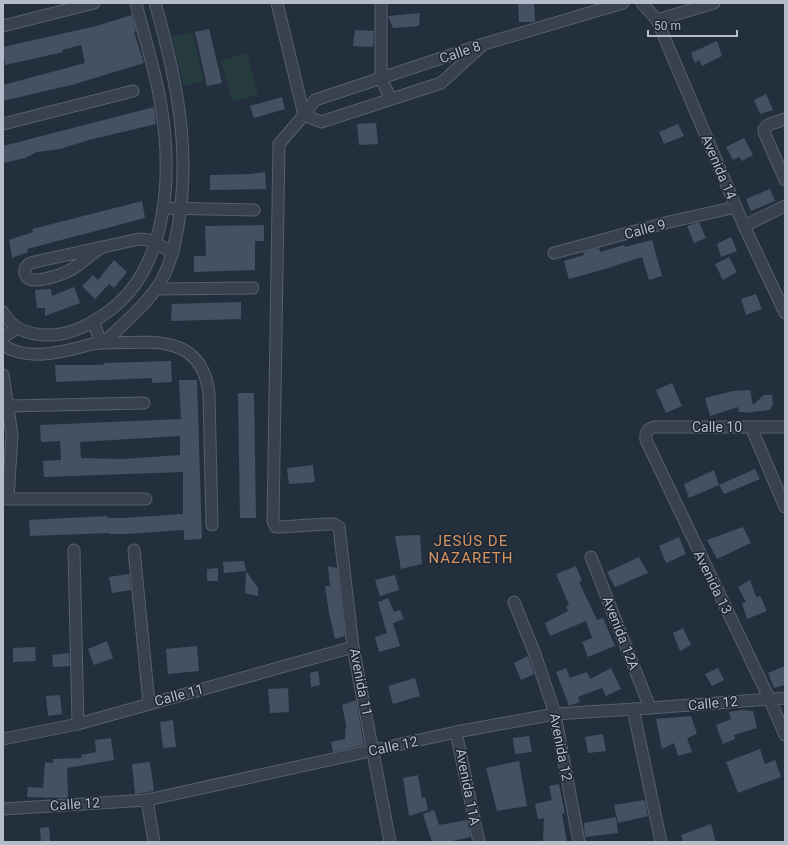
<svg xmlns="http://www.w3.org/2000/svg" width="788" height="845" font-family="Roboto,sans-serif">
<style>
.garden{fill:#263c3f}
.building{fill:#455162;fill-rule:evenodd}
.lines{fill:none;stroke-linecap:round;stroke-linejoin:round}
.minor-casing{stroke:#565f6c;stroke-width:13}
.minor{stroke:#38414e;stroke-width:11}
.labels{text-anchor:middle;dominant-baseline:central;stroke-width:3;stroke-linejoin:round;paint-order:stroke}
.street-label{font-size:14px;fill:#b4bcc9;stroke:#1d2633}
.neighbourhood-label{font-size:15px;letter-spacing:1px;fill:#d59563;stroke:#1d2633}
</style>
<rect width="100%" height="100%" fill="#242f3e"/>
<g class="garden">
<path d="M192,32L204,81L184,86L172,37Z"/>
<path d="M247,53L258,95L233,102L221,61Z"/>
</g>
<g class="building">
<path d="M518,3H534L535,22H519Z"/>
<path d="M420,13L419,26L393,28L388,16Z"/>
<path d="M132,15L136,31L134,32L144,63L75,84L3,101V85L85,63L81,45L62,50L63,52L5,65L3,47L96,26Z"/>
<path d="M209,29L222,83L207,86L195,32Z"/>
<path d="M355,30L374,31L373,47L353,46Z"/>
<path d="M717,41L722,56L702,66L699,60L695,63L691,53Z"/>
<path d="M766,94L773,110L760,114L754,100Z"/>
<path d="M282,97L285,109L254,118L250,106Z"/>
<path d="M154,107L156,124L89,140L60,149L37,152L25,158L3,163V146Z"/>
<path d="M376,123L378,144L359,145L357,124Z"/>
<path d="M678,124L684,136L664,144L659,132Z"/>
<path d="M744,138L753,155L742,161L739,157L733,160L726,147Z"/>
<path d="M265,172L266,189L210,190V175L251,174Z"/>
<path d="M770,189L775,201L751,211L746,199Z"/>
<path d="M142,201L145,218L27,249L28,252L12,258L9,240L33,232L32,229Z"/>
<path d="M699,222L706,238L694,243L687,226Z"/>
<path d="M264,225V241H255V270L194,272V256H206L205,226Z"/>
<path d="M731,237L737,251L721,257L717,244Z"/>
<path d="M652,240L662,276L649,280L642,257L605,269L569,279L564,261L584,255L583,252L599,248L600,252L624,245L625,247Z"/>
<path d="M729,257L737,272L723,280L715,264Z"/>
<path d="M114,260L127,272L114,288L109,284L95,299L82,286L93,275L98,280Z"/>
<path d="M74,287L80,303L45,316V308H37L35,290L51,289L52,296Z"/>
<path d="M756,294L762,309L746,315L741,299Z"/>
<path d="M241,302V319L171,321L172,304Z"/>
<path d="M171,361L172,382L152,383V378L56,382L55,365H104L103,363Z"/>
<path d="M179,380H197L202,539L184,540V530L126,534H109V533L30,536L29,520L107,516V518H123L183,514V472L44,477L43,461L61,460L60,441L41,442L40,425L181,419ZM180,436V455L122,459L81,458L80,442Z"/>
<path d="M672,383L682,406L666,413L656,390Z"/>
<path d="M750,390L753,405L764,395H772L773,404L770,410L744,413L745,412H739L738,407L710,416L705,398L733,391Z"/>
<path d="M238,393H254L256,518H240Z"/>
<path d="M313,465L315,482L289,484L287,468Z"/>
<path d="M755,469L760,479L724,494L719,485Z"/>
<path d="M714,470L719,485L689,498L684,484Z"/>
<path d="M743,527L751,543L717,559L707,540Z"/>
<path d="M420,535L422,564L401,569L395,536Z"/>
<path d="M679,537L686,554L666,563L659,546Z"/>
<path d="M639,557L648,573L615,587L607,572Z"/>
<path d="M244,561L246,571L258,588V596L245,593L246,571L224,573L223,562Z"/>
<path d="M328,566L337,568L345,636L335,639L329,613L325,586H330Z"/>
<path d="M576,566L582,581L579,582L597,620L603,618L615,646L588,657L582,642L592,638L586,621L550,636L545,623L568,611L566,606L569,605L556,574Z"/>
<path d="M218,568V581H207V569Z"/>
<path d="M129,574L131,590L112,593L109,577Z"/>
<path d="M395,575L399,590L380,596L375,580Z"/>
<path d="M750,580L756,597L760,596L767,611L747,619L742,603L746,602L738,587Z"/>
<path d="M388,598L394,612L400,610L404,619L393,623L400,646L379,652L375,637L387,633L378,602Z"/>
<path d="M683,628L691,645L680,651L673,633Z"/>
<path d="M107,641L113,658L94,665L88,649Z"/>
<path d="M197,646L199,671L168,674L166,649Z"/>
<path d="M35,647L36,661L13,662V648Z"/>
<path d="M69,653L70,666L53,667L52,655Z"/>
<path d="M528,656L534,674L521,680L514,663Z"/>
<path d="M785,666V685L774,688L768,673Z"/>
<path d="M566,668L570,678L587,672L590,679L611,668L621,689L606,696L602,688L578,697L580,702L569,706L556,672Z"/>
<path d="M718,668L724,680L712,686L705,674Z"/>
<path d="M318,671L320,685L311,687L310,673Z"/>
<path d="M415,678L420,696L393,704L388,686Z"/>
<path d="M288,688L289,712L270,713L268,689Z"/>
<path d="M60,695L62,714L48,716L46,696Z"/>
<path d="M356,700L364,745L333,752L331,742L345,739L346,725L342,705Z"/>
<path d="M742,710L753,711L757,728L734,735L735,739L723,744L716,725L731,719L729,712Z"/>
<path d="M691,716L697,734L687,738L692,752L678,756L674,743L662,749L656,719Z"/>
<path d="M173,720L176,747L163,748L160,722Z"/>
<path d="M603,734L606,751L588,753L585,737Z"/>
<path d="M529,736L532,752L515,754L513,738Z"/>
<path d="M111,738L114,760L67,768L68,798L27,797L28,787L43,788L45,762L53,763V759L81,758V755L96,752L95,740Z"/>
<path d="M760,749L765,764L775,760L781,777L738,793L726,762Z"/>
<path d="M519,761L527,806L497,811L486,768Z"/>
<path d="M150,762L154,791L135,794L132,764Z"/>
<path d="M418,775L422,798L425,797L428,810L409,816L403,778Z"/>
<path d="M559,784L565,813L562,814L567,842H543L544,818L538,819L535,804L552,800L549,786Z"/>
<path d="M645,800L648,816L618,823L614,805Z"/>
<path d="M434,810L439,825L467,820L471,837L447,842H432L423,814Z"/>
<path d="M616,817L618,833L585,837L584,823Z"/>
<path d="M711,824L716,842H683L681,835Z"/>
<path d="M49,827L50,841L41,842L40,828Z"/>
</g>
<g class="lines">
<g class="minor-casing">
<g id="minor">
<path d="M277,3L304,115L279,144L273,521L276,527H279L328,524H334L339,527L353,647L390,842"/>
<path d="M381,3V79L391,99"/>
<path d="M642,3L657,20L744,226L785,313"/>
<path d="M657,20L714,3"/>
<path d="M3,26L94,3"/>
<path d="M484,44L441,83L321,122L304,115L315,100L484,44L623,3"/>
<path d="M785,119L768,125L764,129V132L785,180"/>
<path d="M3,124L133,91"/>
<path d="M163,208L254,210"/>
<path d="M744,226L785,206"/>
<path d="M101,248C87,256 76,270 59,275C51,277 29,286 25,274C24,269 26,266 30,263L139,239L148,240L173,252"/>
<path d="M554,253L669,222L736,207"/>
<path d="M156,289L253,288"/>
<path d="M3,312C15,334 38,337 61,334C82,330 98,320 114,307C169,262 172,171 161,106C156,72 144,37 136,3"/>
<path d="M94,323L101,343C148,343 202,331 209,394L212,525"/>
<path d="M3,337L17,328"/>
<path d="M3,345C26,361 59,353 85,346C90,344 95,344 100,343C108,341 125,322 132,316C140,308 149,299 156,289C168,272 173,252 177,232C192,154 177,79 155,3"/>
<path d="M3,375L12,435L8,499"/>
<path d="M9,406L144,403"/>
<path d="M751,427L785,507"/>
<path d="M785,427H654C647,429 645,432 646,440L769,698L785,735"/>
<path d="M3,499H146"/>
<path d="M74,550L78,724"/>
<path d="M134,550L149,703"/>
<path d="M591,557L650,708"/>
<path d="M514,602L535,654L555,714L579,842"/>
<path d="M633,709L661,842"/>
<path d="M456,732L479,842"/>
<path d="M3,739L78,724L353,647"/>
<path d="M147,800L154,842"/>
<path d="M3,809L147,800L456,732L555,714L650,708L785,698"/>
</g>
</g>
<use href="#minor" class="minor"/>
</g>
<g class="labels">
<g class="street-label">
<text transform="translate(460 52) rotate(-19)">Calle 8</text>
<text transform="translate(719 167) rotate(67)">Avenida 14</text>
<text transform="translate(645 229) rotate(-15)">Calle 9</text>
<text x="717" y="427">Calle 10</text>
<text transform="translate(713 582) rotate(64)">Avenida 13</text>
<text transform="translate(621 633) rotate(69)">Avenida 12A</text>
<text transform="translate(361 682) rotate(79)">Avenida 11</text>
<text transform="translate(179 695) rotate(-15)">Calle 11</text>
<text transform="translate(713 703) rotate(-5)">Calle 12</text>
<text transform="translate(393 746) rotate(-12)">Calle 12</text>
<text transform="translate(561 747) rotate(79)">Avenida 12</text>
<text transform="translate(468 787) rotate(79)">Avenida 11A</text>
<text transform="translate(75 804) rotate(-4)">Calle 12</text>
</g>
<g class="neighbourhood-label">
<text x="471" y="541">JESÚS DE<tspan x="471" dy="17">NAZARETH</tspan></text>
</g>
</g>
<rect width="788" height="845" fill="none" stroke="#b4bcc9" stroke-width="8"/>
<path d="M648 30v6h89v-6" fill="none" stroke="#b4bcc9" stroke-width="2"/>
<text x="654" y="30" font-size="12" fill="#b4bcc9" stroke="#1d2633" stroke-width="3" paint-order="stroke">50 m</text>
</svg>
